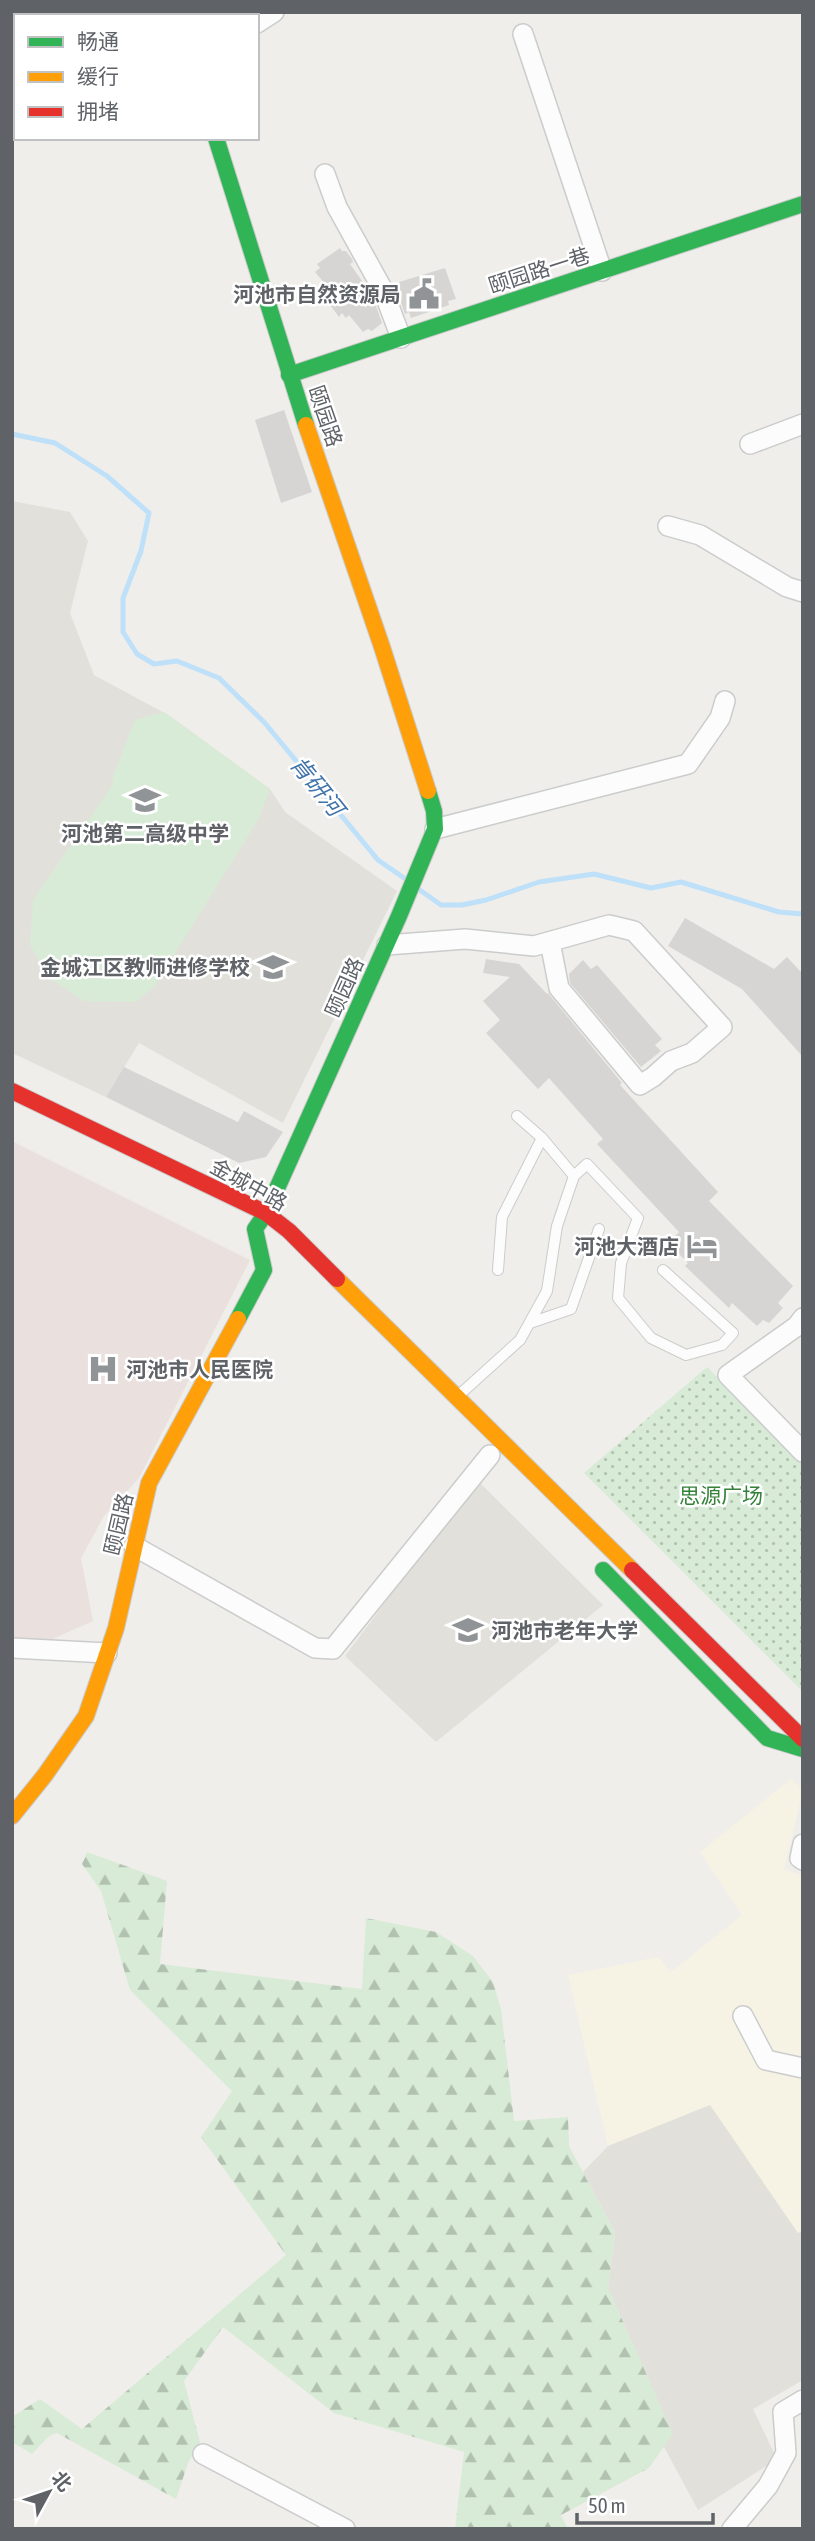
<svg xmlns="http://www.w3.org/2000/svg" width="815" height="2541" font-family="'Asap Condensed','Noto Sans SC',sans-serif">
<style>
.commercial{fill:#f7f3e4}
.education{fill:#e2e0da}
.medical{fill:#eae0de}
.grass{fill:url(#grass-dots)}
.forest{fill:url(#forest-firs)}
.pitch{fill:#d8ebd6}
.lines{fill:none;stroke-linecap:round;stroke-linejoin:round}
.stream{stroke:#bfe0f9;stroke-width:5}
.building{fill:#d6d5d3}
.lane-casing{stroke:#cbcccc;stroke-width:12}
.street-casing{stroke:#cbcccc;stroke-width:22}
.fast-casing{stroke:#cacacb;stroke-width:18}
.slow-casing{stroke:#cacacb;stroke-width:18}
.jam-casing{stroke:#cacacb;stroke-width:18}
.lane{stroke:#fdfcfc;stroke-width:10}
.street{stroke:#fdfcfc;stroke-width:19}
.fast{stroke:#30b455;stroke-width:16}
.slow{stroke:#ff9f0a;stroke-width:16}
.jam{stroke:#e5322d;stroke-width:16}
.labels{text-anchor:middle;dominant-baseline:central;stroke-width:5;stroke-linejoin:round;paint-order:stroke}
.street-label{font-size:21px;fill:#5f6368;stroke:#fff}
.poi-label{font-size:21px;font-weight:bold;fill:#5f6368;stroke:#fff;text-anchor:end}
.park-label{font-size:21px;fill:#348238;stroke:#fff}
.water-label{font-size:23px;font-style:italic;fill:#4174aa;stroke:#fff}
</style>
<defs>
<pattern id="grass-dots" width="8" height="8" patternUnits="userSpaceOnUse" patternTransform="scale(1.75)"><rect width="8" height="8" fill="#d8ebd6"/><path d="M2 2h.1M6 6h.1" fill="none" stroke="#b2c2b1" stroke-width="1.8" stroke-linecap="round"/></pattern>
<pattern id="forest-firs" width="22" height="20" patternUnits="userSpaceOnUse" patternTransform="scale(1.75)"><rect width="22" height="20" fill="#d8ebd6"/><path d="M5 1l3.5 6h-7zM16 11l3.5 6h-7z" fill="#b2c2b1"/></pattern>
</defs>
<rect width="100%" height="100%" fill="#efeeea"/>
<path class="commercial" d="M791,1779L803,1790L784,1869L803,1876V2231L798,2233L710,2105L608,2146L568,1975L658,1957L671,1972L742,1915L700,1852Z"/>
<g class="education">
<path d="M12,501L70,512L88,541L70,613L94,675L170,716L270,789L285,812L397,891L283,1123L139,1043L106,1097L12,1053Z"/>
<path d="M477,1480L603,1605L436,1742L345,1656Z"/>
<path d="M710,2105L798,2233L803,2231V2380L753,2409L777,2459L698,2510L664,2447L672,2433L608,2288L615,2233L583,2172L608,2146Z"/>
</g>
<path class="medical" d="M12,1141L250,1260L139,1478L104,1516L81,1558L93,1621L46,1642L12,1640Z"/>
<path class="grass" d="M707,1367L803,1463V1692L584,1473Z"/>
<path class="forest" d="M87,1852L167,1881L160,1964L362,1989L366,1918L436,1932L473,1956L493,1982L501,2009L514,2121L568,2117L569,2146L615,2233L608,2288L673,2434L649,2468L561,2515L568,2529H455L464,2452L334,2413L223,2327L184,2381L200,2442L188,2463L176,2499L57,2433L49,2436L32,2454L12,2442V2417L40,2399L82,2429L286,2255L201,2137L232,2091L130,1990L101,1891L82,1864Z"/>
<path class="pitch" d="M164,712L270,789L258,820L154,987L136,1002L84,1001L49,978L30,945L33,900L114,783L112,779L135,720Z"/>
<g class="lines">
<g class="stream">
<path d="M12,434L55,443L107,476L149,513L141,551L123,598V632L137,654L154,664L177,661L219,678L264,722L378,860L407,880"/>
<path d="M417,888L441,905H462L486,900L539,882L594,874L651,888L681,882L779,912L803,914"/>
</g>
</g>
<g class="building">
<path d="M340,248L342,251H346L352,259L353,262L350,264L372,295L382,323L372,331L368,329L363,332L349,315L346,318L342,313L339,317L320,291L326,285L315,272L320,268L317,264Z"/>
<path d="M445,268L456,299L448,301L449,305L411,318L409,312L405,314L396,288L400,287L399,282Z"/>
<path d="M284,410L312,492L281,503L255,420Z"/>
<path d="M685,918L774,969L787,957L803,974V1057L742,989L668,946Z"/>
<path d="M486,959L519,964L547,994L548,993L622,1083L620,1085L718,1192L709,1201L793,1286L778,1303L783,1308L769,1323L763,1320L757,1326L732,1303L729,1308L685,1266L688,1263L668,1243L679,1232L597,1144L603,1139L549,1078L538,1089L486,1033L500,1020L483,1001L510,977L483,973Z"/>
<path d="M583,960L591,969L597,965L662,1039L655,1045L661,1051L641,1067L570,983L569,974Z"/>
<path d="M124,1067L238,1122L244,1111L283,1132L266,1157L239,1163L106,1097Z"/>
</g>
<g class="lines">
<g class="lane-casing">
<g id="lane">
<path d="M517,1116L542,1138L574,1176L587,1164L638,1218L621,1263L618,1298L651,1338L686,1355L722,1345L733,1333L663,1270"/>
<path d="M498,1270L502,1217L542,1138"/>
<path d="M530,1323L571,1309L599,1229"/>
<path d="M458,1396L520,1340L547,1291L557,1226L574,1176"/>
</g>
</g>
<g class="street-casing">
<g id="street">
<path d="M257,23L274,12"/>
<path d="M523,34L602,271"/>
<path d="M325,174L337,207L383,290L401,338"/>
<path d="M750,444L803,424"/>
<path d="M668,526L700,535L787,587L803,592"/>
<path d="M435,829L688,764L720,718L725,701"/>
<path d="M387,945L465,939L534,946L609,925L634,931L722,1027L692,1053L671,1061L653,1077L640,1085L559,988L550,942"/>
<path d="M803,1318L797,1326L728,1375L803,1452"/>
<path d="M134,1546L315,1648L333,1649L490,1455"/>
<path d="M12,1648L107,1653"/>
<path d="M803,1844L800,1858L803,1860"/>
<path d="M743,2016L766,2060L803,2068"/>
<path d="M203,2454L345,2529"/>
<path d="M732,2529L768,2486L786,2453L783,2412L803,2400"/>
</g>
</g>
<g class="fast-casing">
<g id="fast">
<path d="M173,12L174,16"/>
<path d="M216,138L306,425"/>
<path d="M289,375L803,204"/>
<path d="M238,1319L264,1270L255,1229L266,1213L399,916L435,829L434,811L428,791"/>
<path d="M603,1570L767,1738L803,1749"/>
</g>
</g>
<g class="slow-casing">
<g id="slow">
<path d="M306,425L382,647L428,791"/>
<path d="M337,1279L632,1570"/>
<path d="M12,1816L45,1775L86,1716L116,1628L149,1483L238,1319"/>
</g>
</g>
<g class="jam-casing">
<g id="jam">
<path d="M12,1091L266,1213L289,1231L337,1279"/>
<path d="M632,1570L803,1739"/>
</g>
</g>
<use href="#lane" class="lane"/>
<use href="#street" class="street"/>
<use href="#fast" class="fast"/>
<use href="#slow" class="slow"/>
<use href="#jam" class="jam"/>
</g>
<defs>
<g id="civic-bare" transform="scale(2.415)"><path d="M-.6-6.5H3V-4.5H.6V-3L4-1V1h2V6H-6V1h2V-1L-.6-3ZM-1.2 2.5V6h2.4V2.5Z" fill="#919496" stroke="#fff" stroke-width="2.5" paint-order="stroke"/></g>
<g id="school-bare" transform="scale(2.415)"><path d="M0-5L7-2L0 1L-7-2ZM-4 1L0 2.5L4 1V4Q0 6-4 4Z" fill="#919496" stroke="#fff" stroke-width="2.5" paint-order="stroke"/></g>
<g id="hotel-bare" transform="scale(2.415)"><path d="M-6-4.5h1.5V1H6V5H4.5V3h-9V5H-6ZM-4 0a1.8 1.8 0 1 1 3.6 0ZM.5 0V-2.5h3Q6-2.5 6 0Z" fill="#919496" stroke="#fff" stroke-width="2.5" paint-order="stroke"/></g>
<g id="hospital-bare" transform="scale(2.415)"><path d="M-5-5h3v3.5h4V-5h3V5h-3V1.5h-4V5h-3Z" fill="#919496" stroke="#fff" stroke-width="2.5" paint-order="stroke"/></g>
<g id="university-bare" transform="scale(2.415)"><path d="M0-5L7-2L0 1L-7-2ZM-4 1L0 2.5L4 1V4Q0 6-4 4Z" fill="#919496" stroke="#fff" stroke-width="2.5" paint-order="stroke"/></g>
</defs>
<g fill-rule="evenodd">
<use href="#civic-bare" x="424" y="294"/>
<use href="#school-bare" x="145" y="800"/>
<use href="#school-bare" x="273" y="967"/>
<use href="#hotel-bare" x="702" y="1246"/>
<use href="#hospital-bare" x="103" y="1369"/>
<use href="#university-bare" x="468" y="1630"/>
</g>
<g class="labels">
<g class="street-label">
<text transform="translate(539 270) rotate(-18)">颐园路一巷</text>
<text transform="translate(326 416) rotate(71)">颐园路</text>
<text transform="translate(344 987) rotate(-66)">颐园路</text>
<text transform="translate(249 1184) rotate(29)">金城中路</text>
<text transform="translate(118 1524) rotate(-77)">颐园路</text>
</g>
<g class="poi-label">
<text x="401" y="294">河池市自然资源局</text>
<text x="145" y="833" text-anchor="middle">河池第二高级中学</text>
<text x="250" y="967">金城江区教师进修学校</text>
<text x="679" y="1246">河池大酒店</text>
<text x="126" y="1369" text-anchor="start">河池市人民医院</text>
<text x="491" y="1630" text-anchor="start">河池市老年大学</text>
</g>
<g class="park-label">
<text x="721" y="1495">思源广场</text>
</g>
<g class="water-label">
<text transform="translate(317 786) rotate(51)">肯研河</text>
</g>
</g>
<rect width="815" height="2541" fill="none" stroke="#5f6368" stroke-width="28"/>
<rect x="14" y="14" width="245" height="126" fill="#ffffff" stroke="#bfc1c3" stroke-width="2"/>
<rect x="28" y="37" width="35" height="10" fill="#30b455" stroke="#bfc1c3" stroke-width="2"/>
<text x="77" y="49" font-size="21" fill="#5f6368">畅通</text>
<rect x="28" y="72" width="35" height="10" fill="#ff9f0a" stroke="#bfc1c3" stroke-width="2"/>
<text x="77" y="84" font-size="21" fill="#5f6368">缓行</text>
<rect x="28" y="107" width="35" height="10" fill="#e5322d" stroke="#bfc1c3" stroke-width="2"/>
<text x="77" y="119" font-size="21" fill="#5f6368">拥堵</text>
<g transform="translate(49 2492) rotate(50)" stroke="#ffffff" stroke-width="5" paint-order="stroke">
<path d="M0-5L12 26L0 18L-12 26Z" fill="#5f6368"/>
<text y="-10" font-size="19" font-weight="bold" text-anchor="middle" fill="#5f6368">北</text>
</g>
<path d="M577 2513v10h136v-10" fill="none" stroke="#5f6368" stroke-width="3.5"/>
<text x="588" y="2513" font-size="21" fill="#5f6368" stroke="#ffffff" stroke-width="5" paint-order="stroke">50 m</text>
</svg>
